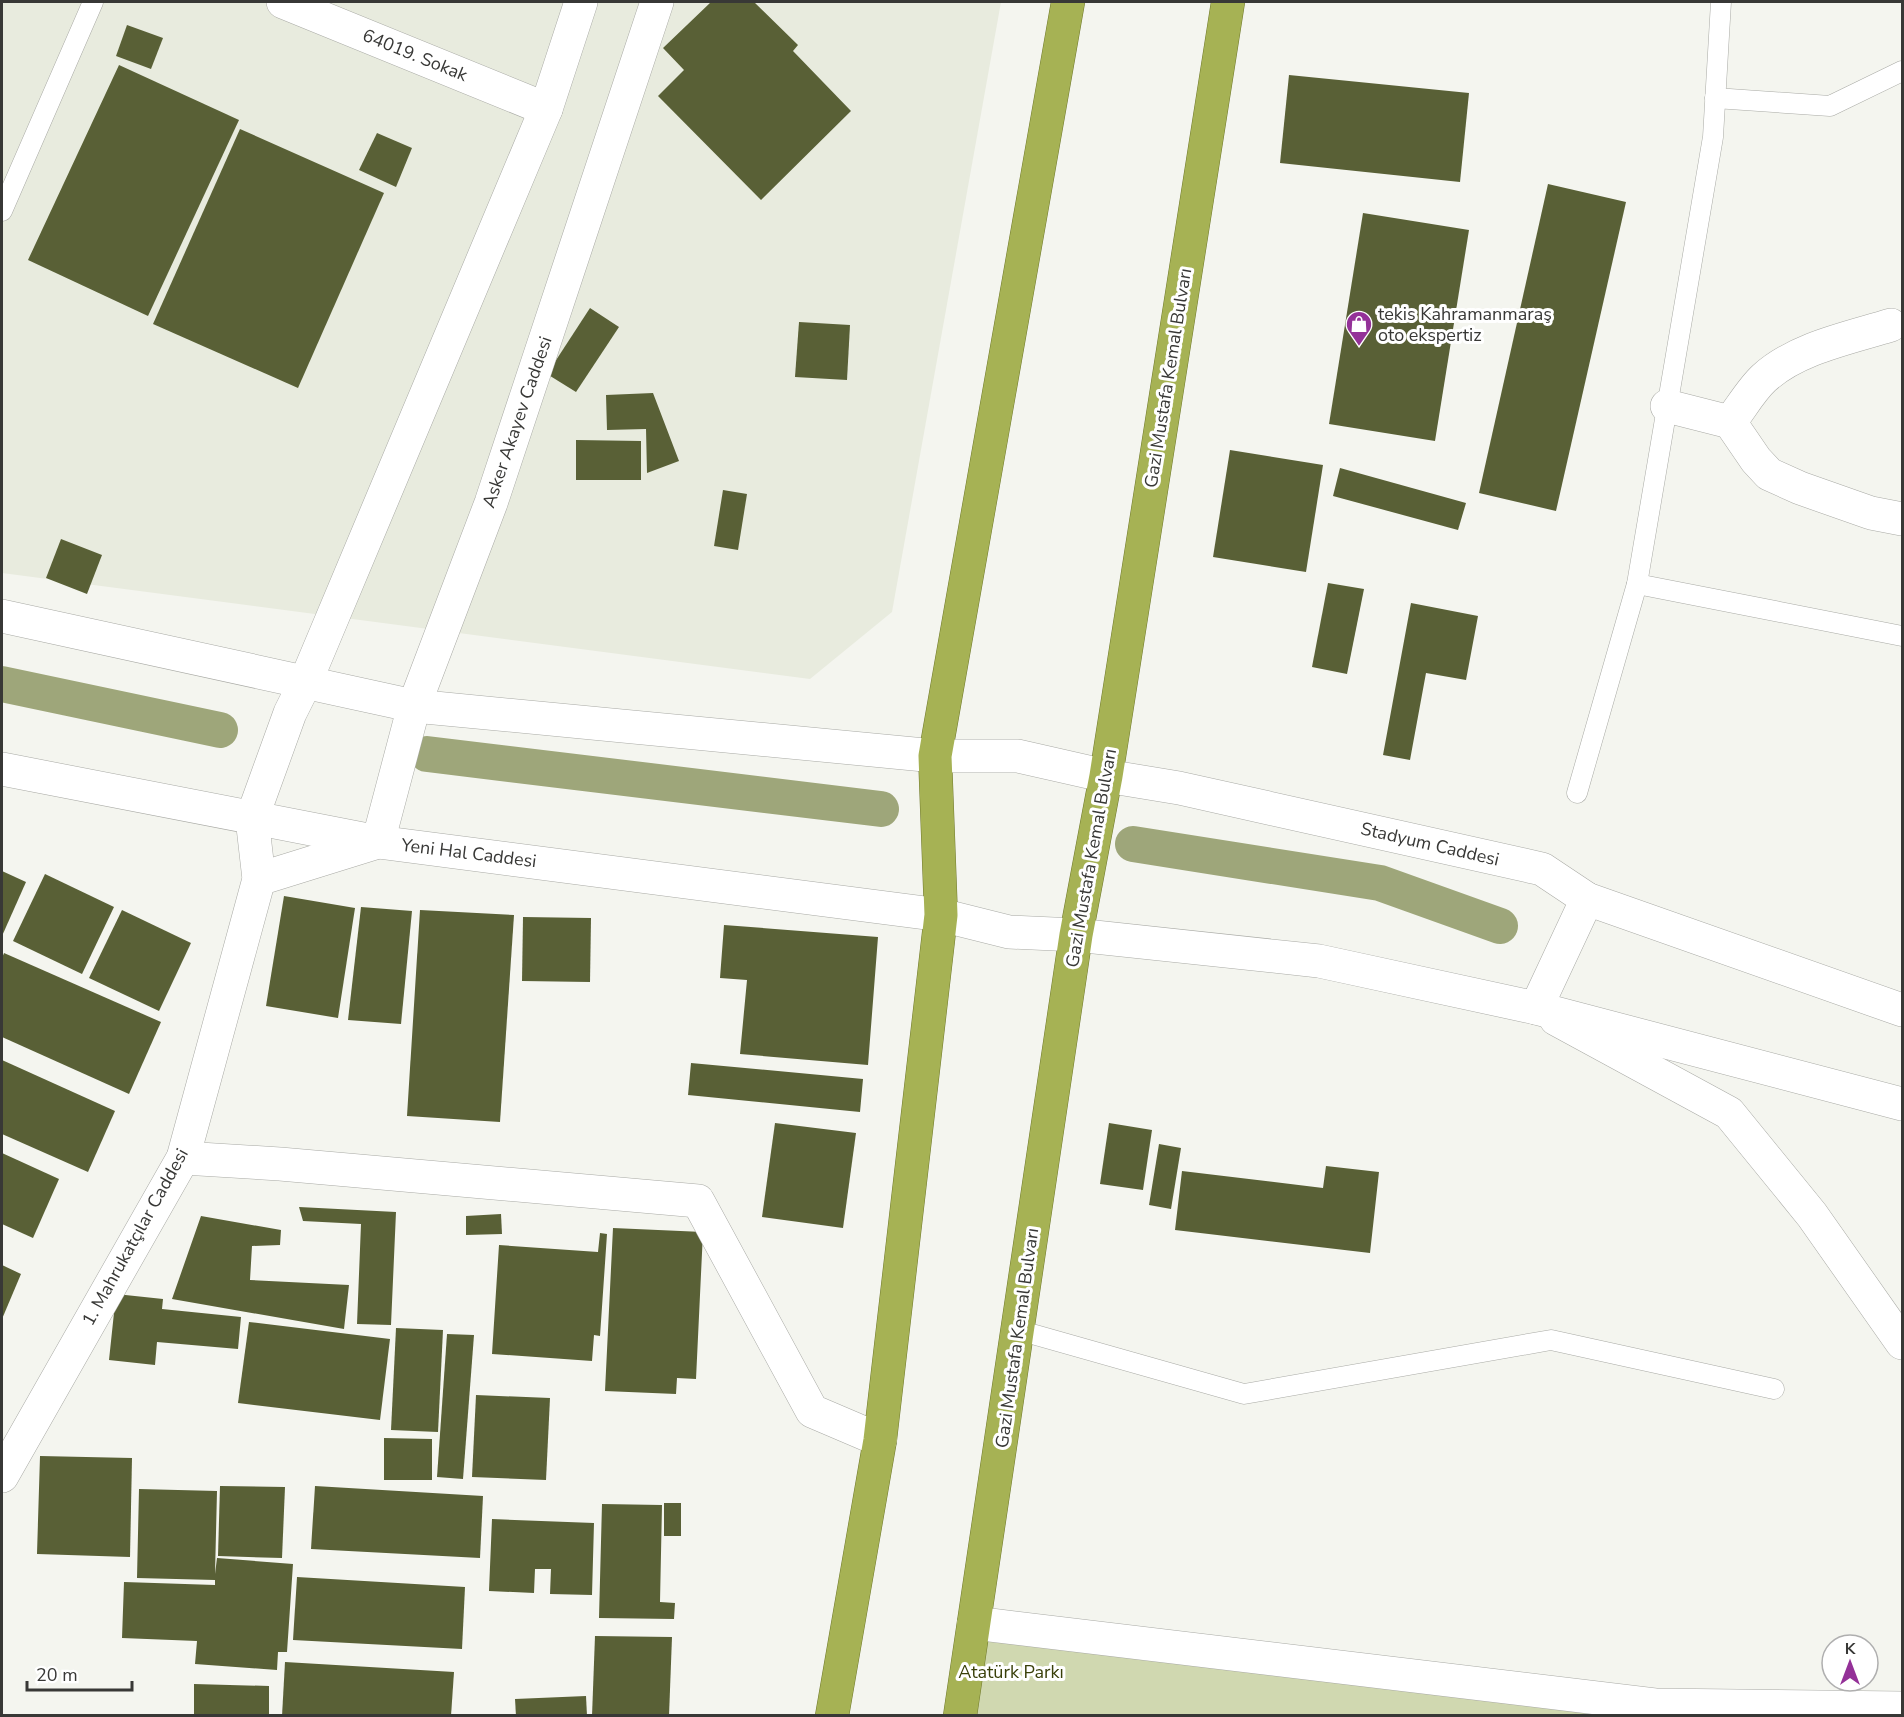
<svg xmlns="http://www.w3.org/2000/svg" width="1904" height="1717" font-family="'Nunito Sans',sans-serif">
<style>
.built{fill:#e8ebde}
.green{fill:#d0d8b0}
.lines{fill:none;stroke-linecap:round;stroke-linejoin:round}
.canal{stroke:#9ea67a;stroke-width:36}
.building{fill:#596036}
.service-casing{stroke:#a9aaa5;stroke-width:21}
.minor-casing{stroke:#a9aaa5;stroke-width:34}
.tertiary-casing{stroke:#a9aaa5;stroke-width:34}
.secondary-casing{stroke:#a9aaa5;stroke-width:34}
.trunk-casing{stroke:#717a2e;stroke-width:34}
.service{stroke:#fff;stroke-width:20}
.minor{stroke:#fff;stroke-width:33}
.tertiary{stroke:#fff;stroke-width:33}
.secondary{stroke:#fff;stroke-width:33}
.trunk{stroke:#a6b254;stroke-width:33}
.labels{text-anchor:middle;dominant-baseline:central;stroke-width:6;stroke-linejoin:round;paint-order:stroke}
.street-label{font-size:18px;fill:#383836;stroke:#fff}
.poi-label{font-size:18px;fill:#383836;stroke:#fff;text-anchor:start}
.park-label{font-size:18px;fill:#393f09;stroke:#fff}
</style>
<rect width="100%" height="100%" fill="#f4f5ef"/>
<path class="built" d="M2,2H1001L892,612L810,679L2,573Z"/>
<path class="green" d="M974,1623L1604,1716H960Z"/>
<g class="lines">
<g class="canal">
<path d="M2,684L220,730"/>
<path d="M427,754L881,809"/>
<path d="M1133,844L1380,883L1500,926"/>
</g>
</g>
<g class="building">
<path d="M711,2H754L798,45L793,51L851,111L761,200L658,96L684,70L663,48Z"/>
<path d="M127,25L163,38L151,69L116,56Z"/>
<path d="M119,65L239,120L148,316L28,260Z"/>
<path d="M1289,75L1469,93L1460,182L1280,163Z"/>
<path d="M240,129L384,193L298,388L153,324Z"/>
<path d="M377,133L412,148L396,187L359,170Z"/>
<path d="M1548,184L1626,202L1556,511L1479,493Z"/>
<path d="M1363,213L1469,230L1435,441L1329,424Z"/>
<path d="M590,308L619,327L576,392L547,374Z"/>
<path d="M799,322L850,325L847,380L795,377Z"/>
<path d="M653,393L679,461L647,473L646,429L607,430L606,395Z"/>
<path d="M576,440L641,441V480H576Z"/>
<path d="M1230,450L1323,465L1306,572L1213,557Z"/>
<path d="M1340,468L1466,503L1458,530L1333,496Z"/>
<path d="M723,490L747,494L738,550L714,546Z"/>
<path d="M61,539L102,555L87,594L46,578Z"/>
<path d="M1328,583L1364,589L1347,674L1312,667Z"/>
<path d="M1411,603L1478,616L1466,680L1426,673L1410,760L1383,755Z"/>
<path d="M2,871L26,882L2,936Z"/>
<path d="M45,874L114,907L82,974L13,941Z"/>
<path d="M284,896L355,908L338,1018L266,1006Z"/>
<path d="M361,907L412,911L401,1024L348,1020Z"/>
<path d="M122,910L191,943L159,1011L89,978Z"/>
<path d="M420,910L514,915L500,1122L407,1116Z"/>
<path d="M523,917L591,918L590,982L522,981Z"/>
<path d="M724,925L878,937L868,1065L740,1054L747,980L720,978Z"/>
<path d="M4,953L161,1022L129,1094L2,1037V958Z"/>
<path d="M2,1060L115,1111L88,1172L2,1134Z"/>
<path d="M691,1063L863,1079L860,1112L688,1095Z"/>
<path d="M775,1123L856,1133L843,1228L762,1217Z"/>
<path d="M1109,1123L1152,1130L1143,1190L1100,1184Z"/>
<path d="M1159,1144L1181,1148L1171,1209L1149,1205Z"/>
<path d="M2,1153L59,1179L33,1238L2,1224Z"/>
<path d="M1326,1166L1379,1172L1370,1253L1175,1230L1182,1171L1323,1188Z"/>
<path d="M299,1207L396,1212L391,1325L357,1324L361,1224L303,1221Z"/>
<path d="M501,1214L502,1234L466,1235V1216Z"/>
<path d="M201,1216L281,1230L280,1245L252,1246L250,1280L349,1285L344,1329L172,1299Z"/>
<path d="M613,1228L703,1232L696,1379L677,1378L676,1394L605,1391Z"/>
<path d="M600,1233L607,1234L600,1336L594,1335L592,1361L492,1354L499,1245L598,1252Z"/>
<path d="M2,1265L21,1274L2,1319Z"/>
<path d="M116,1294L163,1299L162,1309L241,1317L238,1349L157,1342L155,1365L109,1360Z"/>
<path d="M249,1322L390,1339L380,1420L238,1403Z"/>
<path d="M396,1328L443,1330L438,1432L391,1430Z"/>
<path d="M447,1334L474,1335L463,1479L437,1477Z"/>
<path d="M476,1395L550,1398L546,1480L472,1477Z"/>
<path d="M384,1438L432,1439V1480H384Z"/>
<path d="M40,1456L132,1458L130,1557L37,1554Z"/>
<path d="M220,1486L285,1487L282,1558L218,1556Z"/>
<path d="M315,1486L483,1496L480,1558L311,1549Z"/>
<path d="M139,1489L217,1491L215,1574L217,1558L293,1564L287,1652H278L277,1670L195,1664L197,1641L122,1638L124,1582L215,1585V1580L137,1578Z"/>
<rect x="664" y="1503" width="17" height="33"/>
<path d="M602,1504L662,1505L660,1602L675,1603L674,1619L599,1618Z"/>
<path d="M492,1519L594,1523L592,1595L550,1594L551,1569H535L534,1593L489,1591Z"/>
<path d="M297,1577L465,1587L462,1649L293,1640Z"/>
<path d="M595,1636L672,1637L669,1716H592Z"/>
<path d="M285,1662L454,1672L451,1716H282Z"/>
<path d="M194,1684L269,1686V1716H194Z"/>
<path d="M586,1696L587,1716H516L515,1699Z"/>
</g>
<g class="lines">
<g class="service-casing">
<g id="service">
<path d="M1715,98L1830,106L1902,71"/>
<path d="M2,211L93,2"/>
<path d="M1637,584L1902,636"/>
<path d="M1577,793L1637,584L1713,137L1721,2"/>
<path d="M1018,1330L1244,1394L1551,1340L1774,1389"/>
</g>
</g>
<g class="minor-casing">
<g id="minor">
<path d="M283,2L546,109"/>
<path d="M1667,406L1730,422L1756,460L1769,474L1800,488L1871,513L1902,519"/>
<path d="M1730,422C1741,408 1751,390 1764,378C1797,348 1849,338 1891,325"/>
<path d="M1556,1019L1729,1113L1812,1215L1902,1343"/>
<path d="M183,1158L280,1164L698,1201L812,1411L880,1440"/>
<path d="M974,1623L1655,1705L1902,1708"/>
</g>
</g>
<g class="tertiary-casing">
<g id="tertiary">
<path d="M2,616L414,706L935,756"/>
<path d="M2,769L378,842L941,915"/>
<path d="M259,879L378,842L414,706L491,503L657,2"/>
<path d="M2,1476L183,1158L259,879L252,818L290,713L305,683L546,109L581,2"/>
</g>
</g>
<g class="secondary-casing">
<g id="secondary">
<path d="M935,756H1018L1106,776L1179,788L1542,869L1587,899L1902,1010"/>
<path d="M941,915L1009,932L1076,935L1319,961L1536,1008L1902,1104"/>
<path d="M1536,1008L1587,899"/>
</g>
</g>
<g class="trunk-casing">
<g id="trunk">
<path d="M832,1716L880,1440L941,915L935,756L1068,2"/>
<path d="M960,1716L1076,935L1106,776L1228,2"/>
</g>
</g>
<use href="#service" class="service"/>
<use href="#minor" class="minor"/>
<use href="#tertiary" class="tertiary"/>
<use href="#secondary" class="secondary"/>
<use href="#trunk" class="trunk"/>
</g>
<defs>
<g id="shop-pin" transform="scale(1.35)"><path d="M0 17L-7.5 6A9.5 9.5 0 1 1 7.5 6Z" fill="#943198" stroke="#fff"/><path d="M-5-2.5h2.3a2.7 3.5 0 0 1 5.4 0H5L5.5 6h-11ZM-1.5-2.5h3a1.5 2.3 0 0 0-3 0Z" fill="#fff"/></g>
</defs>
<g fill-rule="evenodd">
<use href="#shop-pin" x="1359" y="324"/>
</g>
<g class="labels">
<g class="street-label">
<text transform="translate(415 55) rotate(22)">64019. Sokak</text>
<text transform="translate(1168 378) rotate(-81)">Gazi Mustafa Kemal Bulvarı</text>
<text transform="translate(517 422) rotate(-71)">Asker Akayev Caddesi</text>
<text transform="translate(1430 844) rotate(13)">Stadyum Caddesi</text>
<text transform="translate(469 853) rotate(7)">Yeni Hal Caddesi</text>
<text transform="translate(1091 858) rotate(-80)">Gazi Mustafa Kemal Bulvarı</text>
<text transform="translate(135 1237) rotate(-61)">1. Mahrukatçılar Caddesi</text>
<text transform="translate(1017 1338) rotate(-82)">Gazi Mustafa Kemal Bulvarı</text>
</g>
<g class="poi-label">
<text x="1378" y="314">tekis Kahramanmaraş<tspan x="1378" dy="21">oto ekspertiz</tspan></text>
</g>
<g class="park-label">
<text x="1011" y="1672">Atatürk Parkı</text>
</g>
</g>
<rect width="1904" height="1717" fill="none" stroke="#383836" stroke-width="6"/>
<g transform="translate(1850 1663)"><circle r="28" fill="#ffffff" stroke="#afafaf" stroke-width="1.5"/>
<path d="M0-4.5L10 22L0 15L-10 22Z" fill="#943198"/>
<text y="-9" font-size="16" font-weight="bold" text-anchor="middle" fill="#383836">K</text>
</g>
<path d="M27 1681v9h105v-9" fill="none" stroke="#383836" stroke-width="3"/>
<text x="36" y="1681" font-size="18" fill="#383836" stroke="#ffffff" stroke-width="4.5" paint-order="stroke">20 m</text>
</svg>
